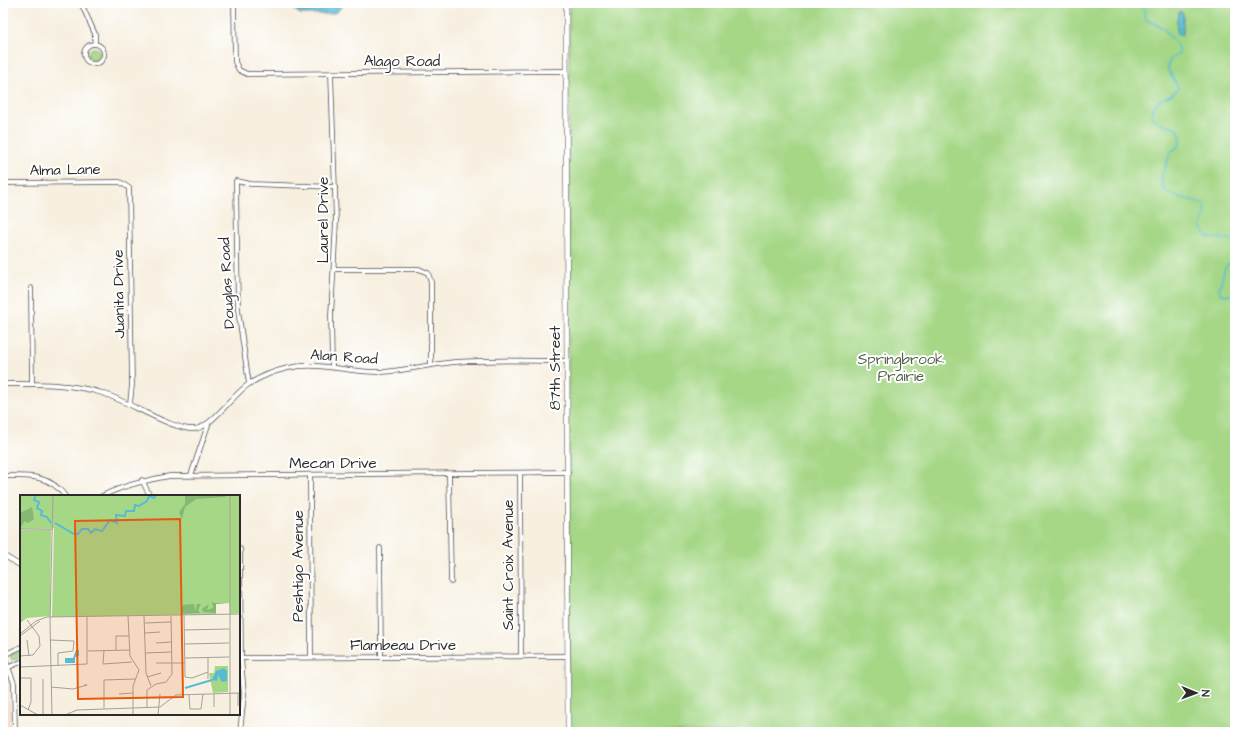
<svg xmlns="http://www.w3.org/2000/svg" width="1238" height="735" font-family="'Architects Daughter',sans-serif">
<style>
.built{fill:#f2d4be}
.green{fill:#a5d786;stroke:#688158}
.water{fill:#56bbd4;stroke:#407380}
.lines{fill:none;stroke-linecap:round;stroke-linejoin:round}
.stream{stroke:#56bbd4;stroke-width:1.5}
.minor-casing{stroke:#4a4846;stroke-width:5.5}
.tertiary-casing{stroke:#4a4846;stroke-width:6}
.minor{stroke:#fff;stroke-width:4}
.tertiary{stroke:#fff;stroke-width:5}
.labels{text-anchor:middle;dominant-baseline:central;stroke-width:4;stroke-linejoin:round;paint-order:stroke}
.street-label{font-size:15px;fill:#2b2b2b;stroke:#fff}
.park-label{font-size:15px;fill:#505f46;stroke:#fff}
.inset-river{fill:none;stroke:#56bbd4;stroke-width:2}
.inset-road{fill:none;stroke:#a5a197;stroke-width:1}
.view{fill:#e8590c;fill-opacity:0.15;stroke:#e8590c;stroke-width:2}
.inset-edge{fill:none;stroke:#2b2b2b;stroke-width:2}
</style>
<rect width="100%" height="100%" fill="#fff"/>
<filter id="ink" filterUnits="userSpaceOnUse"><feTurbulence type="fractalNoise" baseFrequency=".025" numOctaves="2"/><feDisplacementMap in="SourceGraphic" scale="8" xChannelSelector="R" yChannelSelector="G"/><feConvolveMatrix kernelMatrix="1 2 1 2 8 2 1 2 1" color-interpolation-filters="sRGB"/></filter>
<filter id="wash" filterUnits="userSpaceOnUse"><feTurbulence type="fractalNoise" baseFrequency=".012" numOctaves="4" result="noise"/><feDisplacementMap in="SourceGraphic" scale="16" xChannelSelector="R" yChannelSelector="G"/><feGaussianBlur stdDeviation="0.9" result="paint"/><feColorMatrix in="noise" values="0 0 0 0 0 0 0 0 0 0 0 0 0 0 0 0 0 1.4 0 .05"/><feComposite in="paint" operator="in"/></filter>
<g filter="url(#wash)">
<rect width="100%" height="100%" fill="#f7efdf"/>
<path class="built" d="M3,661L10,682L12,732H3Z"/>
<g class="green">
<path d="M569,3H1235V732H569L568,436Z"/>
<circle cx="94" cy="54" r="6"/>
<path d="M21,650V657L12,660L10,655Z"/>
</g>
<g class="water">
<path d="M294,3H341V7L337,12L330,14H300L295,10Z"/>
<path d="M1179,11L1183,13V34L1180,36L1177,35V19Z"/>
</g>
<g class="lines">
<g class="stream">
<path d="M1144,3L1145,19L1163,28L1179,47V53C1176,56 1173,57 1171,59C1162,70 1176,79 1178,88C1172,98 1164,96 1157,102C1141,119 1165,125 1177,128L1181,137L1179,146C1166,154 1170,156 1165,168C1150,199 1186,196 1203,204L1206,212L1201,226L1207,237C1216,240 1226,237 1235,241"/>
<path d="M1235,257L1225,268L1219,289L1221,294L1235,296"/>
</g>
</g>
</g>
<g filter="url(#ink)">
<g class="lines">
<g class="minor-casing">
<g id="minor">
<path d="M81,3L95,34V44"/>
<path d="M234,3L235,62L239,70L247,74L566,71"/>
<circle cx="94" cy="54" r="10"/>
<path d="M331,73L336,221L331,316L332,367"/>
<path d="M3,183L120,182L129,188L132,385L130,403"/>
<path d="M335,269H419L428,273L431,282V365"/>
<path d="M31,288L32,384"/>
<path d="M3,384C36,384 70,383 102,393C126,400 174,431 194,429C212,428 232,395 249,384C260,377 275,371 288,368C319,361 349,373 381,372C406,371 430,364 455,362C492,359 530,361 567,361"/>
<path d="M249,384L238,310L236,181L251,184L335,187"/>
<path d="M520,473L521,656"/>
<path d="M449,474L451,582"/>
<path d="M191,475L208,425"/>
<path d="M310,475L311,657"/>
<path d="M3,476C27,476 50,474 65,496"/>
<path d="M142,480L150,496"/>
<path d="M102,496C124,485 146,480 170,476L568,472"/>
<path d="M380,548L381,657"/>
<path d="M3,555L21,566"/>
<path d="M3,654L14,683L15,732"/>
<path d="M4,655L21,647"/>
<path d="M239,658L568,656"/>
<path d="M9,667L21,662"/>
<path d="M240,732L244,695L241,658L240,549"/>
</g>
</g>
<g class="tertiary-casing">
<path id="tertiary" d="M566,3L568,732"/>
</g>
<use href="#minor" class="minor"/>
<use href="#tertiary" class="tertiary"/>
</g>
</g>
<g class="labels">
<g class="street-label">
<text x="402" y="61">Alago Road</text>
<text transform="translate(65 170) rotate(-1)">Alma Lane</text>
<text transform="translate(323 220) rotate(-90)">Laurel Drive</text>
<text transform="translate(227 283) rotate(-93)">Douglas Road</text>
<text transform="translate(119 294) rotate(-91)">Juanita Drive</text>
<text transform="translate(344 357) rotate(4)">Alan Road</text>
<text transform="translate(555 368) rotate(-90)">87th Street</text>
<text x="333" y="463">Mecan Drive</text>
<text transform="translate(508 565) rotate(-90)">Saint Croix Avenue</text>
<text transform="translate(298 566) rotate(-90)">Peshtigo Avenue</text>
<text x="403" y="645">Flambeau Drive</text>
</g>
<g class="park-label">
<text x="901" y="359">Springbrook<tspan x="901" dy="17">Prairie</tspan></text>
</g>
</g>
<g transform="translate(20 495)">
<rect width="220" height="220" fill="#f7efdf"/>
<path d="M0,0H220V118L210,119L209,108L196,109V119L32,122L34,33L0,34ZM31,34L30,121L7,123L0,128V35ZM195,171H208V197L193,198L189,178H194Z" fill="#a5d786"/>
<path d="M165,0H206L205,2L176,4L165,12L162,24L159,17L165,9ZM12,12L14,24L8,28L5,26L0,33V18ZM192,106L194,108H206L196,109V118L183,117L182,114L189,109L187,115L193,113ZM174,109L175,116L177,109H181L178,115L180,118L162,119V110Z" fill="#84b873"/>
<path d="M56,155H59V161L55,162V168H45V163H53ZM204,173L207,176V186L202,187L198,180L197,186L192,185L196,176Z" fill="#56bbd4"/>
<path class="inset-river" d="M16,0L14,5L19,7L17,13L22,16L21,20L27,22L31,28M35,28L54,39H58L62,34H68L71,38L75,34L82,36L90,25L97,28L96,20L105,21L106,16H114L115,10L119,11L127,6L129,1L134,3L136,0M165,193L192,185"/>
<path class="inset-road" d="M210,0V220M0,34H33M164,120L165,182L172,183L188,177M108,121L110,161L119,175L113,191V220M124,121L126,178L131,191M125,128L151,127M164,135L209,134M125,138L140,137M0,139L16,126L27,122L220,119M0,141L20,126M7,145L9,161M30,145L54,146L53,156L38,158V171M136,148L151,147M164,149L209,148M84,155L83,169L112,167M96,155V141H109M68,156L110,155M125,158L152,157M0,161L13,160L20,151L19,141L7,125M165,163L209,162M188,163V184M136,168H165M0,172L67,169V122M127,182L141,178M0,183H11V207L8,215M23,184V220M31,192L53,194L67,190H64M218,198V211M99,199L113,198M194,199V212M169,200L170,214H181L183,199M0,210L18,220M127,213V195L136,189L146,187L152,179L151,121M84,214V185L115,184M32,220L30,127L33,0M45,220L57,215L140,212L156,200L220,198M138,220L140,199"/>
<path class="view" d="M160,24L163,202L58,204L55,26Z"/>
<rect width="220" height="220" class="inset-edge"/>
</g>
<rect width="1238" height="735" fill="none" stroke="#fff" stroke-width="16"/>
<g transform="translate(1196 693) rotate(91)" stroke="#ffffff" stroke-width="3" paint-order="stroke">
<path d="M0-3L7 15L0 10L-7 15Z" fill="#2b2b2b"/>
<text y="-6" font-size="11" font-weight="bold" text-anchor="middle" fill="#2b2b2b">N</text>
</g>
</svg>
